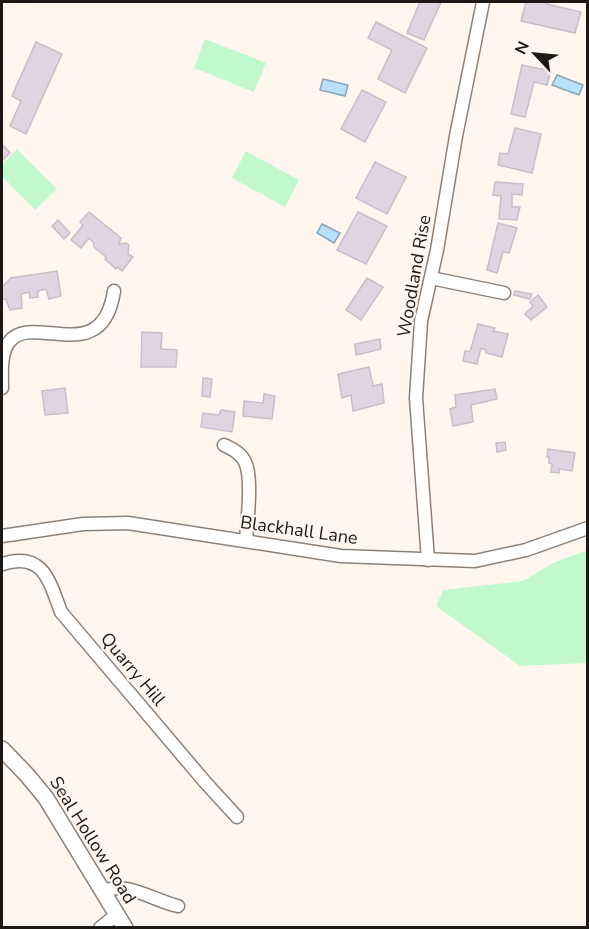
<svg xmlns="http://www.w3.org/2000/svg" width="589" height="929" font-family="'Nunito Sans',sans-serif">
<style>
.green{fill:#c2f9cc}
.water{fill:#b9e1fc;stroke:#8aa5b7;stroke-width:1.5}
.building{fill:#dfd4e0;stroke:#c9bdc9;stroke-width:1.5}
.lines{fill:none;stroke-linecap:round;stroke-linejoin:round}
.minor-casing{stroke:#8d8177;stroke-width:15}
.major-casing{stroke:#8d8177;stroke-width:18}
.minor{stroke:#fff;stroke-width:12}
.major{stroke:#fff;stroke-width:15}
.labels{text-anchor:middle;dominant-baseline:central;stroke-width:4.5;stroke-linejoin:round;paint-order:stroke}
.street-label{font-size:18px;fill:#1d1815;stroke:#fff6f0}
</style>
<rect width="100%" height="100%" fill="#fff6f0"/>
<g class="green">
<path d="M205,39L266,63L254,92L194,68Z"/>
<path d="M17,149L57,189L35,210L2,176V165Z"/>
<path d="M246,151L299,180L285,207L232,178Z"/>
<path d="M587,550V663L520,666L436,606L443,590L523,581L553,563Z"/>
</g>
<g class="water">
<path d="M557,75L583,85L579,95L552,85Z"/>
<path d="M323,79L348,85L345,96L320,90Z"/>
<path d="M322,224L340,233L334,243L317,233Z"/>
</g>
<g class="building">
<path d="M420,2H441L424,40L407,33Z"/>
<path d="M526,2H548L547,4L581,12L575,33L521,21Z"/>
<path d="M376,22L427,48L405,93L378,79L392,50L368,38Z"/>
<path d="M36,42L62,54L26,134L10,126L21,101L12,96Z"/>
<path d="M522,65L551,71L547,85L534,82L525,117L511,114Z"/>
<path d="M362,90L386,102L365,142L341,129Z"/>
<path d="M515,128L541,134L532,173L498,165L500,153L508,154Z"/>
<path d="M2,144L10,153L2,161Z"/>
<path d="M375,162L406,177L387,214L356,198Z"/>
<path d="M495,182L523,184L522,195L512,194V207H520L517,220L499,219L501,196L493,195Z"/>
<path d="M89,212L121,238L119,244L126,243L129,245L128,254L133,257L122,271L117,267L116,269L105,259L106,257L94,247V243L89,238L81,248L71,240L83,225L80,222Z"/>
<path d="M358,212L387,226L366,264L337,250Z"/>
<path d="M58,220L70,233L64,239L52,226Z"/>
<path d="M498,223L517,228L509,253L503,252L497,273L487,270Z"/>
<path d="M57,271L61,296L49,299L46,289L38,291V297L30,298L29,292L21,294L22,308L10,310L6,299L2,300V287L11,278Z"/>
<path d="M367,278L383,287L361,320L346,310Z"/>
<path d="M515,291L532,294L530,299L514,295Z"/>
<path d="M538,295L547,307L531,320L525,314L533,306L530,302Z"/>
<path d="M478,324L495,328L493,331L508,334L502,357L486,353V350L481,348L477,364L463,361L465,351L470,352Z"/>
<path d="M142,332L162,333L161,349L177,350L176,367H141Z"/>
<path d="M380,339L381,349L356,355L355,344Z"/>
<path d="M369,367L373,386L382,384L384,403L353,411L351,395L342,398L338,374Z"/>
<path d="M203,378L212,379L210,397L202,396Z"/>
<path d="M65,388L68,413L45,415L42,391Z"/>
<path d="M495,389L497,399L471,405L473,422L453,426L450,409L456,407L455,395Z"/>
<path d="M264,394L275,396L272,419L243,416L244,401L263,403Z"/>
<path d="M221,410L235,412L232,432L201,427L203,413L219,415Z"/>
<path d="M505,442L506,450L497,452L496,443Z"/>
<path d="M548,449L575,453L572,471L559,469V473L551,472L552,464L549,463V457H547Z"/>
</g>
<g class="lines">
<g class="minor-casing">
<g id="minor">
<path d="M431,278L504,293"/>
<path d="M2,388C2,374 0,354 9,342C32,311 102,370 114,291"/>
<path d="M224,445C232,449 241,453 245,462C253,478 247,522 246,541"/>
<path d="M2,536L83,524L128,523L341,556L475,561L526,550L588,528"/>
<path d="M428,560L416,398L421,321L437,250L456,136L483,2"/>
<path d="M2,564C43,551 49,580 61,612L205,782L237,817"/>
<path d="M103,891C128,881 154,901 178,906"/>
<path d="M100,928L116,915"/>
</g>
</g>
<g class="major-casing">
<path id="major" d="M2,749L27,775L46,798L125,928"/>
</g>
<use href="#minor" class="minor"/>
<use href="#major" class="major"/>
</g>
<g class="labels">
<g class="street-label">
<text transform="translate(414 276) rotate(-80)">Woodland Rise</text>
<text transform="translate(299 530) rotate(8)">Blackhall Lane</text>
<text transform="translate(133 669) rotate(50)">Quarry Hill</text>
<text transform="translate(93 840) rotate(58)">Seal Hollow Road</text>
</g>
</g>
<rect width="589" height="929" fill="none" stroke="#1d1815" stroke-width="6"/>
<g transform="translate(535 54) rotate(296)" stroke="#fff6f0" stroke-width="4.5" paint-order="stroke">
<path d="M0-4.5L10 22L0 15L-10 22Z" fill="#1d1815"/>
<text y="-9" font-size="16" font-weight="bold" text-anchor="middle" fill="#1d1815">N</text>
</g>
</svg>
